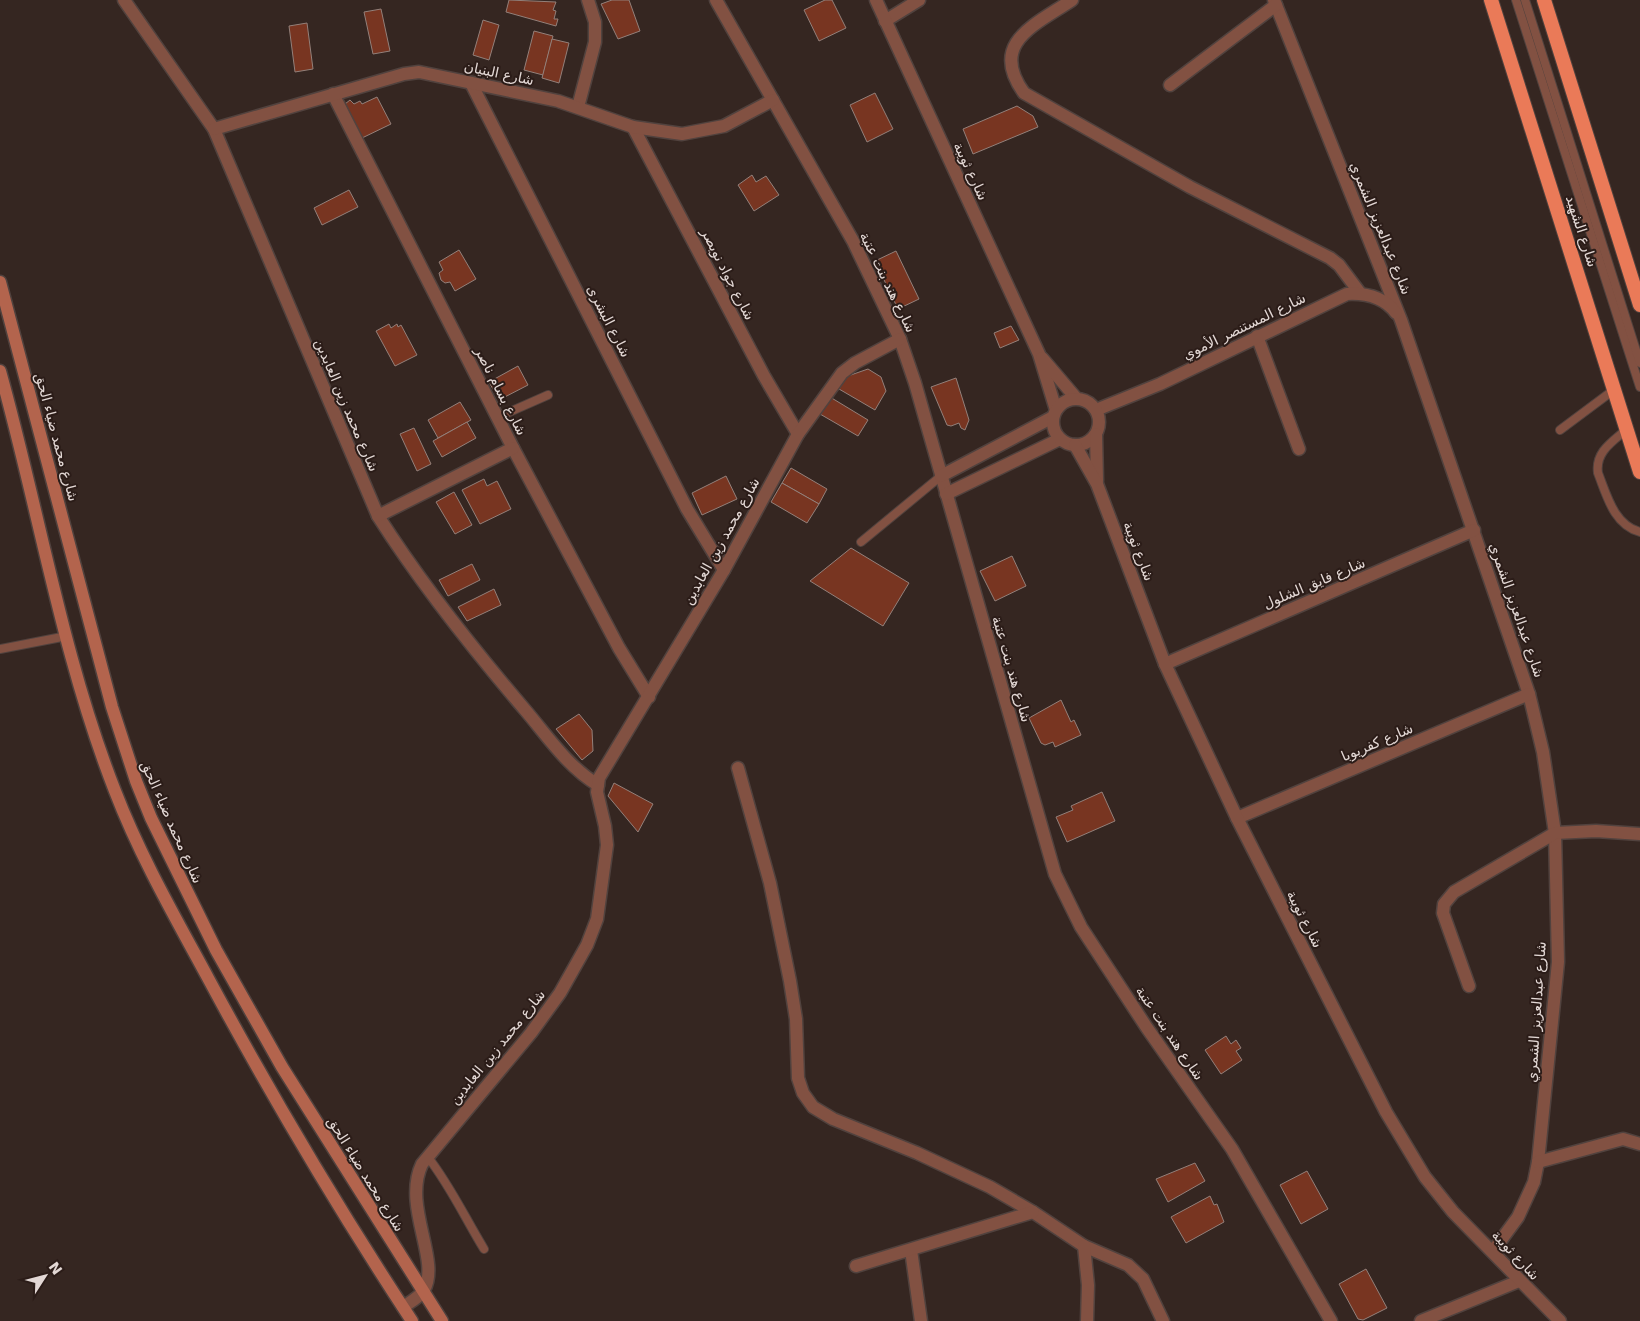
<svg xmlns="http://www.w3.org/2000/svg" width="1640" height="1321" font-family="'DejaVu Sans','Noto Sans Arabic',sans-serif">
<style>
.building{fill:#783521;stroke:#93807a}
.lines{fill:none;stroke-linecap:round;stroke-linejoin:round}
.service-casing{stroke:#51423e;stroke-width:10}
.minor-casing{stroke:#51423e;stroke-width:15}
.tertiary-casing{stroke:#51423e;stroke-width:15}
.secondary-casing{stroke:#51423e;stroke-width:15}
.trunk-casing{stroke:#51423e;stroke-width:16}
.service{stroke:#825142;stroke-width:8}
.minor{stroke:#825142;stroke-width:12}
.tertiary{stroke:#825142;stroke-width:12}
.secondary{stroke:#b3644d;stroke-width:12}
.trunk{stroke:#ea7a58;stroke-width:14}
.labels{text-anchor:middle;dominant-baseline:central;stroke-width:4;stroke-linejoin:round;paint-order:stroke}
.street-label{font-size:14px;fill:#e3d8d5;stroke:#2b1c18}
</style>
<rect width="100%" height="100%" fill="#352621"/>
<g class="building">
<path d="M509,0L556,2L553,10L556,11L554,19H558L556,26L506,12Z"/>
<path d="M612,0H629L640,31L618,39L601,4Z"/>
<path d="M825,0H832L846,28L819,41L804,10Z"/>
<path d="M381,9L390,51L373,54L364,12Z"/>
<path d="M483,20L499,25L489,60L473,55Z"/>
<path d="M307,23L313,69L295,72L289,26Z"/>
<path d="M534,31L553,36L543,75L524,70Z"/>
<path d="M552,39L569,43L559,83L542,78Z"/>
<path d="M875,93L893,129L867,142L850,105Z"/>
<path d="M377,97L391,124L360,139L345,104L350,100L354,104L360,101L362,104Z"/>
<path d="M1017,106L1033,116L1038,127L973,154L963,129Z"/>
<path d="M752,175L756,182L766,176L779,195L754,211L738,185Z"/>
<path d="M349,190L358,207L322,225L314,208Z"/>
<path d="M459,250L476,279L455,291L450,282L445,283L441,280L439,273L443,270L439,262Z"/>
<path d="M896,251L919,299L898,309L875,261Z"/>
<path d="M389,324L391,328L397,324L398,327L401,325L417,355L395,366L376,331Z"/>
<path d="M1011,326L1019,340L1000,348L994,333Z"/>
<path d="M518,366L528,385L499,400L489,382Z"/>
<path d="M868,369L881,377L886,391L875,410L839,389L845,377Z"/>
<path d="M956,378L969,420L965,430L961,428L959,423L951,426L947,425L931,387Z"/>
<path d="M830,397L868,420L858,436L820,414Z"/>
<path d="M460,402L471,420L438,438L428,420Z"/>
<path d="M467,422L476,438L442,457L433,441Z"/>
<path d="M414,428L431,464L417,471L400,434Z"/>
<path d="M791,468L827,489L819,504L782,483Z"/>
<path d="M726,476L737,499L702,515L692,493Z"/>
<path d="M484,479L487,486L497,481L511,509L480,524L462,490Z"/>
<path d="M782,483L819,504L807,523L771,502Z"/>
<path d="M454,492L472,525L455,534L436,502Z"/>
<path d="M851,548L909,583L883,626L810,581Z"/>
<path d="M1012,556L1026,586L995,601L980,571Z"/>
<path d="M472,564L480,580L448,596L439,580Z"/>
<path d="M494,589L501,605L467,621L458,607Z"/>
<path d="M1061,700L1071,722L1074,720L1081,735L1055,747L1053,742L1045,745L1041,743L1029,718Z"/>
<path d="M579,714L592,730L593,751L582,760L556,729Z"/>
<path d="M614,783L653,804L638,832L608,796Z"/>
<path d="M1102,792L1115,821L1067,842L1056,817L1073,810L1071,806Z"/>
<path d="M1226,1036L1231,1044L1236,1040L1241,1048L1236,1051L1242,1060L1221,1074L1205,1050Z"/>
<path d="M1195,1163L1205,1181L1168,1202L1156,1179Z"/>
<path d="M1307,1171L1328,1209L1301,1224L1280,1185Z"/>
<path d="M1210,1196L1214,1205L1217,1204L1224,1222L1186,1243L1171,1217Z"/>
<path d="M1366,1269L1387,1308L1363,1320L1358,1319L1339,1284Z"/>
</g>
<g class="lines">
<g class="service-casing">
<g id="service">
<path d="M1516,0L1640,387"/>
<path d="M1525,0L1640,363"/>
<path d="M498,417L548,395"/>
<path d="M1627,429C1612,442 1595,452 1598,473C1607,496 1614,525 1640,532"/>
<path d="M1560,430L1615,389"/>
<path d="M861,542L941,476"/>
<path d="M0,649L67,636"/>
<path d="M427,1156C450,1185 465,1218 484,1249"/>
</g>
</g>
<g class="minor-casing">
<g id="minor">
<path d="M124,0L214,129L378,516C422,585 473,649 526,711C548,737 568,767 598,785"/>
<path d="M716,0L853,241L900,339L915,383L1055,874L1081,927L1147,1028L1232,1149L1331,1321"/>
<path d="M1072,0C1035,25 988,43 1024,93L1190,187L1330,258L1339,265L1360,293"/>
<path d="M1274,0L1401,320L1529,694L1543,752L1555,833L1558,962L1538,1162L1534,1182L1518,1217L1493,1251"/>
<path d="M885,21L919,0"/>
<path d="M471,83L687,509L724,570"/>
<path d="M1170,85L1276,5"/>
<path d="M333,94L513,448L619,648L649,697"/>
<path d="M578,107L595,42V22L588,0"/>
<path d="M633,127L764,376L798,434"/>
<path d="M214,129L404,74L419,72L558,101L633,127L682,134L724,126L773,100"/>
<path d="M1257,336L1299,449"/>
<path d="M1096,410L1160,384L1347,294C1366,293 1384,297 1396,313"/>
<path d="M941,476L1053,417"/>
<path d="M946,494L1060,439"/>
<path d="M378,516L513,448"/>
<path d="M1165,664L1474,530"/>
<path d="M738,768L770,883L790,981L796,1019L798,1078L803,1093L813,1107L833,1119L917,1153L990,1187L1033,1212L1084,1246L1128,1265L1143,1279L1163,1321"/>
<path d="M1237,818L1529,694"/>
<path d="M1469,986L1443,913L1444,904L1454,892L1555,833L1596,831L1640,834"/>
<path d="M1538,1162L1623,1139L1640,1144"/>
<path d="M1084,1246L1088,1285L1087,1321"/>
<path d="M911,1250L921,1321"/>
<path d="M856,1266L1033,1212"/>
<path d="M403,1307C409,1303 420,1297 424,1290C441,1260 402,1206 422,1164L531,1033L560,993L587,945L597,919L607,845L605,826L597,792L599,778L724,570L798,434L842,373L855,363L900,339"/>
<path d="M1421,1321L1519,1281"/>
</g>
</g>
<g class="tertiary-casing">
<g id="tertiary">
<path d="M876,0L1039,354L1056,410"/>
<path d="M1042,358L1076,398"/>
<circle cx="1076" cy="422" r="23"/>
<path d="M1096,434L1097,481"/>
<path d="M1075,445L1097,484L1165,664L1237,818L1386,1112L1425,1177L1453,1212L1560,1321"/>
</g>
</g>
<g class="secondary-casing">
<g id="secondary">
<path d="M0,282L112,707L136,781L151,818L216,950L282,1067L442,1321"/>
<path d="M0,371C39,510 62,656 115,791C140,856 175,917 208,978C271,1095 339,1210 412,1321"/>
</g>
</g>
<g class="trunk-casing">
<g id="trunk">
<path d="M1491,0L1640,472"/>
<path d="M1544,0L1640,305"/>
</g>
</g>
<use href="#service" class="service"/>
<use href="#minor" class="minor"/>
<use href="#tertiary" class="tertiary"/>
<use href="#secondary" class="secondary"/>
<use href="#trunk" class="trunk"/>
</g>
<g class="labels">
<g class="street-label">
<text transform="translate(499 73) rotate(12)">شارع البنيان</text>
<text transform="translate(971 171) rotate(65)">شارع ثويبة</text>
<text transform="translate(1381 228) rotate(68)">شارع عبدالعزيز الشمري</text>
<text transform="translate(1582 231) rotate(72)">شارع الشهيد</text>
<text transform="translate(728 274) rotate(63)">شارع جواد نويصر</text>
<text transform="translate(888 282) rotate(64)">شارع هند بنت عتبة</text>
<text transform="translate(609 321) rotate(63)">شارع البشرى</text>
<text transform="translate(1244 326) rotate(-26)">شارع المستنصر الأموي</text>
<text transform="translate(501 391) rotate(63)">شارع بسام ناصر</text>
<text transform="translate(347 405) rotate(67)">شارع محمد زين العابدين</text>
<text transform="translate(57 437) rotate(75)">شارع محمد ضياء الحق</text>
<text transform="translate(721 541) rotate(-61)">شارع محمد زين العابدين</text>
<text transform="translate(1139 551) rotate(69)">شارع ثويبة</text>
<text transform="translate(1314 583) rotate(-23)">شارع فايق الشلول</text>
<text transform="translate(1517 610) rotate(71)">شارع عبدالعزيز الشمري</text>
<text transform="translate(1012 669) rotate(74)">شارع هند بنت عتبة</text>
<text transform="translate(1377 742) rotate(-23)">شارع كفريوبا</text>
<text transform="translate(172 822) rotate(66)">شارع محمد ضياء الحق</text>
<text transform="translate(1305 919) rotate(63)">شارع ثويبة</text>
<text transform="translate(1536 1012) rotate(-86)">شارع عبدالعزيز الشمري</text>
<text transform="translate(1170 1033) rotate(56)">شارع هند بنت عتبة</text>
<text transform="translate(497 1047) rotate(-51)">شارع محمد زين العابدين</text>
<text transform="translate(366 1174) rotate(58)">شارع محمد ضياء الحق</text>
<text transform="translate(1516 1255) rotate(47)">شارع ثويبة</text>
</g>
</g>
<g transform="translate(45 1276) rotate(54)" stroke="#2b1c18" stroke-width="4" paint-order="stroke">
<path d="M0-4L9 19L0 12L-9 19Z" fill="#e3d8d5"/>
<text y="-8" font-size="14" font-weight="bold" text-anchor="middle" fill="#e3d8d5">N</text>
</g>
</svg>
